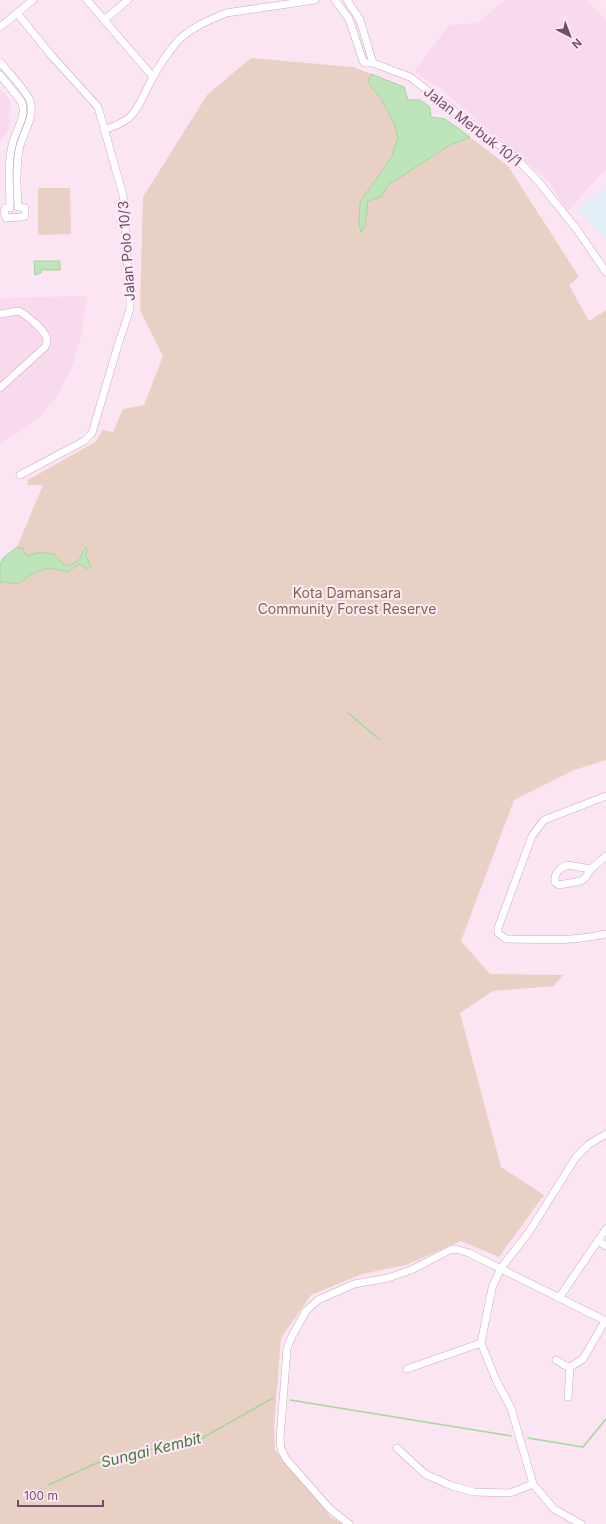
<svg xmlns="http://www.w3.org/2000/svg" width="606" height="1524" font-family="Inter,sans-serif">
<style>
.residential{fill:#f8d9ee}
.education{fill:#e1eff8}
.green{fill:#e8d1c4}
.water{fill:#bee4ba;stroke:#a5d5a0}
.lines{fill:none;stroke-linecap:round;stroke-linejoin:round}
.stream{stroke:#a5d5a0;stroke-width:1.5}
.minor-casing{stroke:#caa9c3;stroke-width:8}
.minor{stroke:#fff;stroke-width:7}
.labels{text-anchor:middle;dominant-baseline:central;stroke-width:4;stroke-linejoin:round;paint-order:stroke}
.street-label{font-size:14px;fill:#734b6e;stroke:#feebf7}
.park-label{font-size:14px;fill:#846449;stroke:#feebf7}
.water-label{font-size:15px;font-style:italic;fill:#437840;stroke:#feebf7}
</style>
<rect width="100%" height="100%" fill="#fbe5f3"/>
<g class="residential">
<path d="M504,0H586L606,19V169L567,211L547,179L441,89L414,71L449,25L479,23Z"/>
<path d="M0,88L10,100L9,129L0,143Z"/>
<path d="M87,296L81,338L70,372L56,397L38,419L0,444V298Z"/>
</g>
<path class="education" d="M606,187V238L578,210Z"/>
<g class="green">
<path d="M251,58L353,67L371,74L368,82C378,94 399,122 398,138C397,157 371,186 360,202L365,226L368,201L381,197L388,185L450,145L470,137L508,166L579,277L569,285L589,321L606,310V760L574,770L514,800L461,941L490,974L563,975L554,986L493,991L460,1013L501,1167L544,1195L499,1257L461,1241L406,1265L362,1274L311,1295L281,1338L274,1427L275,1450L331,1517L343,1524H0V582C6,581 14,585 18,583C22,582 25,579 29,576C46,566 49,568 68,572L79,564L88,568L87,551L83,550C81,560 76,563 67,566L61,562L54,554L29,556L26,555L22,548L17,547L43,485H27L28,480L95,442L103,430L113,432L123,409L144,405L163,356L140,310L143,197L207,95Z"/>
<path d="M38,188H70L71,234L38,235Z"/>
</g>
<g class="water">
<path d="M371,74L404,87L408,100H420L430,107L431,117L445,119L470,137L450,145L388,185L381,197L368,201L365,226L361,232L359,225L360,202L391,158L398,138L394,123L382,100L368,82Z"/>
<path d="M34,261H60V270H42L41,273L35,275Z"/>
<path d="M17,547L22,548L26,555L29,556C37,551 46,553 54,554L61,562L67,566C73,564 79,562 81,556C83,552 82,551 86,547L87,551L86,556L91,566L88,569L79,564L68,572C49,568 46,566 29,576C25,579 22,582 18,583C14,585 6,581 0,582V564L3,558Z"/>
</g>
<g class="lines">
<g class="stream">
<path d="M348,713L380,740"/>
<path d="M290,1400L511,1436"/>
<path d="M528,1438L583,1447L606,1419"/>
<path d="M48,1485L104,1460L202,1438L273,1398"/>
</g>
<g class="minor-casing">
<g id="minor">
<path d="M87,0L153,77"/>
<path d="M335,0L349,19L363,61L365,63H373L410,77L515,157L538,181L578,231L606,272"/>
<path d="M347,0L360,20L373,63"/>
<path d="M17,13L51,55L98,107L123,195L130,299V309L118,345L92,433L84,441L20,475"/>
<path d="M104,20L128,0"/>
<path d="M0,27L33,0"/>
<path d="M0,62C8,72 26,90 30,101C35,115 25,130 21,143C15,158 17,190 18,207L25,208V216L22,217L6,218L4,211L5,208H10C10,187 7,162 13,142C16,129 28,115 21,101L0,75"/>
<path d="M104,130C113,127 121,124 129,118C140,108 145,91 152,79C158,67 168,53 176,43C188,29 209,20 226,13L315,0"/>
<path d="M0,314L19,311C26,315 48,332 47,341C47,343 46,345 45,347L0,388"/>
<path d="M606,796L544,820L532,836L498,928V933L506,939C539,939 573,942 606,934"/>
<path d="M591,869L567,865C559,869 554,873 555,882L559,885L581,881L585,878L591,869L606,856"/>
<path d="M598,1241L606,1246"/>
<path d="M559,1298L606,1229"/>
<path d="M556,1360L564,1365L570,1367L583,1359L605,1321"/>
<path d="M407,1369L481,1343"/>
<path d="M568,1397L570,1367"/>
<path d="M397,1448L425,1474L452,1486L474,1492L510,1493L533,1484"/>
<path d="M349,1524L330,1509L286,1459L281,1449L280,1439L287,1349L291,1338L306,1311L318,1300L354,1284L388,1278L411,1270L450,1250L456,1249L469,1253L606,1321"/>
<path d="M581,1524L554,1509L533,1484L511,1408L496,1380L481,1343L492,1288L501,1268L529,1232L576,1157L588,1145L606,1134"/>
</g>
</g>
<use href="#minor" class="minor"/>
</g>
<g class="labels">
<g class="street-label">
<text transform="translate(473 126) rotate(38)">Jalan Merbuk 10/1</text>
<text transform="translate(126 251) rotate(-94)">Jalan Polo 10/3</text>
</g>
<g class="park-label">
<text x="347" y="592">Kota Damansara<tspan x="347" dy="16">Community Forest Reserve</tspan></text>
</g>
<g class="water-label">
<text transform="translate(151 1450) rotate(-14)">Sungai Kembit</text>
</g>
</g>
<g transform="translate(570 36) rotate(138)" stroke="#feebf7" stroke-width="3" paint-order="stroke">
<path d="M0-3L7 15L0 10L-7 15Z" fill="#734b6e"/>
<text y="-6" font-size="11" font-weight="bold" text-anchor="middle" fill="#734b6e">N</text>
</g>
<path d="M18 1500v6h85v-6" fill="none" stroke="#734b6e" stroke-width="2"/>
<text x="24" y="1500" font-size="12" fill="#734b6e" stroke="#feebf7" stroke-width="3" paint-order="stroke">100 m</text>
</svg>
